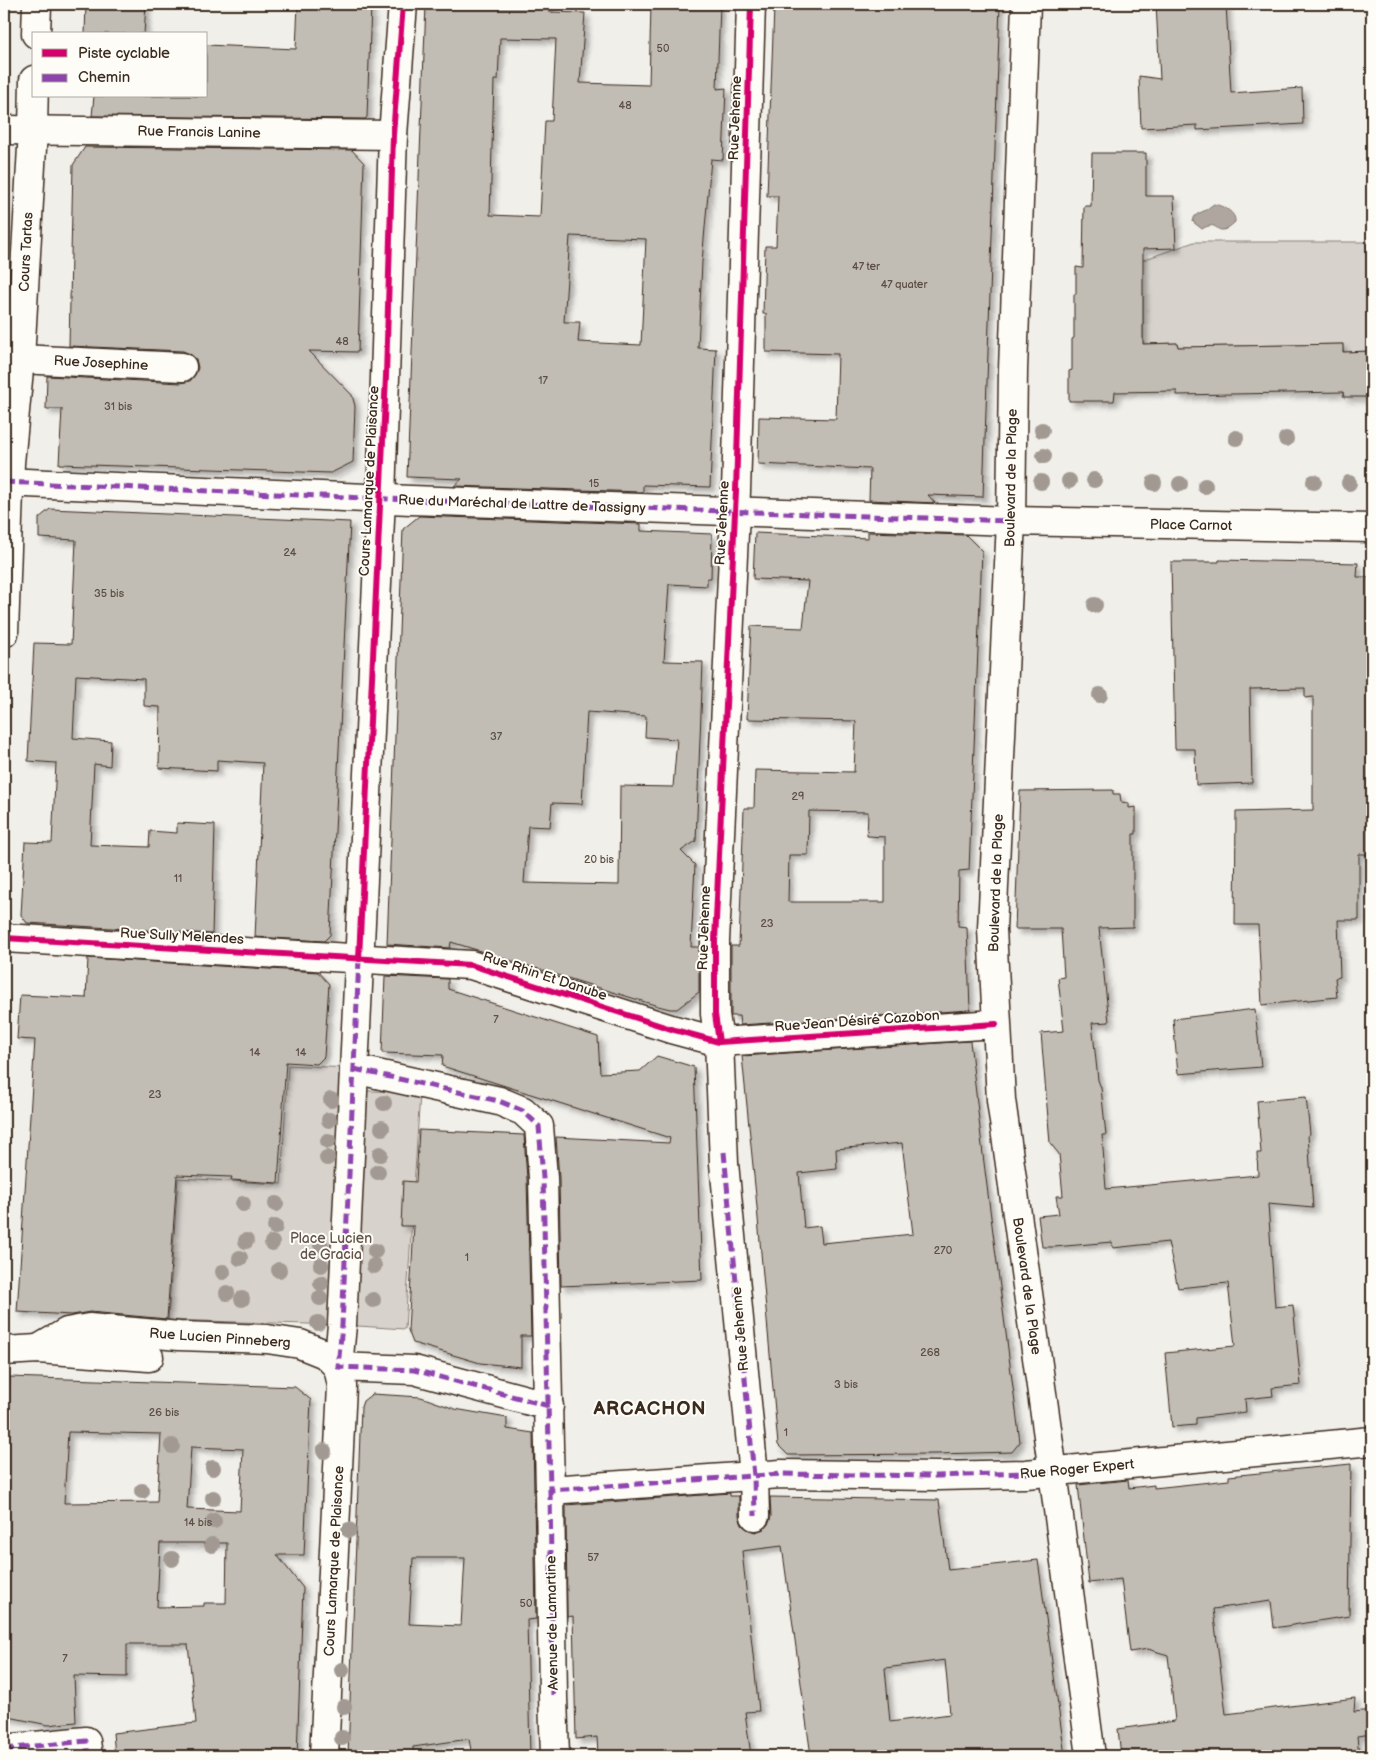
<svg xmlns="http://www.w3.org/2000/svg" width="1376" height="1760" font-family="'Balsamiq Sans',sans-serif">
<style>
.green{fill:#d7d2cc;stroke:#897e75}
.water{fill:#aea69f;stroke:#80746b}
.building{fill:#c1bcb4;stroke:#3b2a1e;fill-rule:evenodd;filter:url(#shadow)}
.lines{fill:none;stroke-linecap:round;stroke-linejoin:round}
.minor-casing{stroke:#3b2a1e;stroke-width:31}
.major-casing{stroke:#3b2a1e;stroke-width:31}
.minor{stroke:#fdfcf7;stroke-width:28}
.major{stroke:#fdfcf7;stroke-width:28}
.quiet{stroke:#8e44ad;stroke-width:5;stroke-dasharray:10 5;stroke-linecap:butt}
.cycleway-casing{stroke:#fdfcf7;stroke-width:9}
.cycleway{stroke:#d6006c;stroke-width:6}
.tree{fill:#a29a92}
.labels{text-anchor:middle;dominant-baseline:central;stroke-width:4;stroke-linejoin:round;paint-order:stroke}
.number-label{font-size:11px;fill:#5c4e44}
.street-label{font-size:14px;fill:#3b2a1e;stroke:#fdfcf7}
.park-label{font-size:14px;fill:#62544a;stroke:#fdfcf7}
.district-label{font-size:19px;font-weight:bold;letter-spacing:1px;fill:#3b2a1e;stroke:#fdfcf7}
</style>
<defs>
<filter id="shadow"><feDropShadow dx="4.5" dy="4.5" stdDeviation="2.5" flood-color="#0004"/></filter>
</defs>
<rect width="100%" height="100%" fill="#f1efea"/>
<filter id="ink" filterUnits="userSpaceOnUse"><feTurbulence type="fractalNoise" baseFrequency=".02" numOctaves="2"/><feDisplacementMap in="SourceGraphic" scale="10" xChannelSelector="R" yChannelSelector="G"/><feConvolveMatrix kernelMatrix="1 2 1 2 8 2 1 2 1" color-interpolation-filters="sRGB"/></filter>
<g filter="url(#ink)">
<g class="green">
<path d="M1194,242H1372V351L1343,352V344L1178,347L1177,343L1143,344V293L1117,269Z"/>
<path d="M288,1065L348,1068L347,1090L420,1093L405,1329L342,1325L168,1320L178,1178L281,1184Z"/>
</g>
<path class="water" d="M1214,204C1223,206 1236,212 1235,222C1214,242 1221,217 1202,229L1193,222C1194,214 1198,214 1204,211C1208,209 1210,206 1214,204Z"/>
<g class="building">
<path d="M86,4H146L144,34H85Z"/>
<path d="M298,4H371L367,117L365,119L92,116L94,96H206V45L296,49Z"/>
<path d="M426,4H550L549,12L585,13L580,83L649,85L651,4H720L717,89L726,88L723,160L711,159L702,262L698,348L716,349L710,487L643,485V492L454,486L462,479L407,477ZM500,38L556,39L552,121H545L540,217L490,215L494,80H498ZM570,236L646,239L641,345L578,342L580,322H564Z"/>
<path d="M824,4H1000L983,497L928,495L935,503L869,500L870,469L758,464L759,417L836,419L838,354L766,352V314H763L765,246H776L778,196H767L774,7Z"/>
<path d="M1156,4H1226L1231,93L1302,88L1303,124L1197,130V125L1141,128L1139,76L1160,79Z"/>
<path d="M85,147L352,150L364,163L358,352L309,351L352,395L355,406L353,462L331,473L59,464L62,409H46L47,376L181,383L190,381L195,375L198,368L196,359L190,354L183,351L69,346L73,165Z"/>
<path d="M1092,153H1146V196H1174L1176,248L1143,249V344L1177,343L1178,347L1343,344V352L1372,351V397H1344L1343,392L1177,395V391L1115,392L1114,401H1069V371L1072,370V339L1074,338V294H1076V267L1083,268L1084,206H1091Z"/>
<path d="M50,509L350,522L330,935L324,941L255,937L263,763L217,760V771L159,768L160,707L144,706V679L76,675L73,738L111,741L110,766L94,764L90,845L149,847L150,831L177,833V823L215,825L212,934L27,923L21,915L25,842L52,843L56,763L28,761L34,643L71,644L76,540L39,538V518Z"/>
<path d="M419,516L641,524V531L712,534L711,578H707V586L669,584L664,661L703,662L696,841L681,851L695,865L691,947H699V992L677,1009H670L658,1006L451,942L450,948L387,944L403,529ZM587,712L646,716L645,737L677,739L673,787L620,786L619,885L524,883L528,826L550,827L552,803L582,804Z"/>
<path d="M868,532L966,535L982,551L969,870L959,871L958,926L967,927L970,1010L740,1025L739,1016H731V946H739L744,808H754L755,770L854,772L856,721L747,719L751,626L803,628L808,581L753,579L755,533L868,538ZM809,811L868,812L867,836L885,837V902H788L789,855H808Z"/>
<path d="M1219,560L1358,563L1357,577H1372V854H1359V920H1338L1340,977L1335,978L1337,997L1262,1005L1258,925H1235L1236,812L1313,810V697L1305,698V688L1250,689L1252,783L1196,785L1195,749H1175L1171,562H1219Z"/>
<path d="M1113,790V794H1120L1121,802L1129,803V808L1136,807V834H1133V927L1099,928L1109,1022L1092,1023L1098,1080L1101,1088L1106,1135H1102L1106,1189L1258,1175L1257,1153H1261L1257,1101L1306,1097L1310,1134L1308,1135L1313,1208L1268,1204L1275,1307L1293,1305L1301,1385L1272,1388L1273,1396L1245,1399L1246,1412L1196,1418V1425L1172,1427L1165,1353L1235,1346L1228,1283L1178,1288L1168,1242L1113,1248L1112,1242L1054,1247H1042L1038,1216L1059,1214L1056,1196H1063L1059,1154L1050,1143L1041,1033L1064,1031L1058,978L1064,977L1061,929H1015L1020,791Z"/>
<path d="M88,958L318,972L329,984L324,1057L317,1064L286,1062L278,1183L231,1180L232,1177L177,1175L167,1319L90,1312L72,1315L17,1312L35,1040L17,1039L20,995L86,998Z"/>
<path d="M385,976L448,979V989L598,1037L600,1073L640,1071L657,1056L694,1067L702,1280L561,1286L559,1178L556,1137L669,1143L670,1138L442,1066L443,1055L382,1053Z"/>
<path d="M1255,1009L1261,1067L1178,1074L1173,1019Z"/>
<path d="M970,1041L983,1155L1020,1442L1012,1452L936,1454L788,1455L778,1445L756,1196L742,1056ZM902,1143L913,1234L822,1243L820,1226L804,1228L799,1173L837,1169L836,1149Z"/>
<path d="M419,1130L524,1135L527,1179L531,1336H521V1367L480,1363L413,1343L408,1330L414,1226H401L403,1181L416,1182Z"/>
<path d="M10,1377L295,1387L311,1400L304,1555H277L303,1588L297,1756H115L113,1733L196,1723L188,1644H127V1677L74,1676L76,1722L48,1725L4,1716V1431H7ZM68,1432L161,1434L157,1502L64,1503ZM191,1447L243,1449L240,1511L187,1509ZM160,1543H227L226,1603H204V1606L157,1607Z"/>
<path d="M372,1394L421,1397L455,1409L507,1418V1429L533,1433L536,1619L527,1620L530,1756H472L469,1739L413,1747V1753L396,1756H348L361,1407L363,1401ZM413,1558H465L461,1626L409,1624Z"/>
<path d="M1351,1464L1349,1616L1274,1628L1271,1601L1213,1609L1226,1714L1355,1698L1354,1712L1372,1710V1734L1357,1736L1359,1756H1121L1118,1729L1175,1721L1168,1655L1148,1649L1130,1652L1121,1579L1089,1583L1078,1485L1128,1480L1129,1488L1154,1485V1488L1229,1480V1476Z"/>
<path d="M730,1493V1496H739V1516L742,1525L747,1529L755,1532L764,1529L769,1523L771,1516L770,1497L939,1500L948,1570L1038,1560L1065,1756H811L782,1546L742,1551L759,1711L745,1712L751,1756H598L597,1737L576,1739L573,1616L567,1617L566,1505ZM945,1660L950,1714L890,1722L885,1668Z"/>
</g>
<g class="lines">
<g class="minor-casing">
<g id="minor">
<path d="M751,4L736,491L715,941V1014L719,1042L724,1163L754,1476L755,1516"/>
<path d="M36,34L37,4"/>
<path d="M4,130L393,135"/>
<path d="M20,359L182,367"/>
<path d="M4,482L411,500L1011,521L1372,528"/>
<path d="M4,633L10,463L20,359L33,130L34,80"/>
<path d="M4,938L471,965L671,1029L719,1042L996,1024"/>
<path d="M354,1069L499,1101L523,1111L539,1126L543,1178L550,1490L781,1474L938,1476L1026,1474L1372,1441"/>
<path d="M38,1349L67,1332L89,1328L179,1336L267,1339L300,1344L325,1354L338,1367L414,1370L549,1406"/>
<path d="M4,1351L38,1349L149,1357"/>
<path d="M550,1490L553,1697L555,1756"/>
<path d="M4,1749L86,1741L88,1756"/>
<path d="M324,1756L342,1386L338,1367L342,1325L381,498L393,135L403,4"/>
</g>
</g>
<g class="major-casing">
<path id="major" d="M1026,4L1013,370L1011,521L992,929L1001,1100L1053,1472L1091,1756"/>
</g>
<use href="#minor" class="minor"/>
<use href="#major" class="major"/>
<g class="quiet">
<path d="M4,482L411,500L1011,521"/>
<path d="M359,959L342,1325L338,1367L414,1370L549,1406"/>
<path d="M354,1069L499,1101L523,1111L539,1126L543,1178L550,1490L781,1474L938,1476L1053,1472"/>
<path d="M724,1152L754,1476L755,1516"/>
<path d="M550,1490L553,1697"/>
<path d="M4,1749L86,1741L88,1756"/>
</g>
<g class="cycleway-casing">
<g id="cycleway">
<path d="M4,938L471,965L671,1029L719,1042L996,1024"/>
<path d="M359,959L386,376L393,135L403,4"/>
<path d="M719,1042L715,1014V941L736,491L751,4"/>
</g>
</g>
<use href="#cycleway" class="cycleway"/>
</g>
<g class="tree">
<circle cx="1042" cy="430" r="8"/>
<circle cx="1236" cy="438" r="8"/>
<circle cx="1286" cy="439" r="8"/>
<circle cx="1044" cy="456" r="8"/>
<circle cx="1094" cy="480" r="8"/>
<circle cx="1069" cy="481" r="8"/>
<circle cx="1041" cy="482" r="8"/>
<circle cx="1314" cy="482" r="8"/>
<circle cx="1154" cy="483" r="8"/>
<circle cx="1349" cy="483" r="8"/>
<circle cx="1180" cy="484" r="8"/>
<circle cx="1205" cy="486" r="8"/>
<circle cx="1095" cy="605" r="8"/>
<circle cx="1100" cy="695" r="8"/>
<circle cx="331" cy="1100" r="8"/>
<circle cx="384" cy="1103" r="8"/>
<circle cx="329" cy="1120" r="8"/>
<circle cx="382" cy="1128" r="8"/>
<circle cx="328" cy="1141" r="8"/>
<circle cx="380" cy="1154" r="8"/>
<circle cx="327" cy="1158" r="8"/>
<circle cx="378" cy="1172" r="8"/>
<circle cx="243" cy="1204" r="8"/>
<circle cx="276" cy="1204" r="8"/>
<circle cx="275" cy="1227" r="8"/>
<circle cx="246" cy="1241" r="8"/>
<circle cx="272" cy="1243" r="8"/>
<circle cx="321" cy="1245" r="8"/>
<circle cx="375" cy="1251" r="8"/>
<circle cx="240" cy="1258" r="8"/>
<circle cx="321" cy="1265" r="8"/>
<circle cx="374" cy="1266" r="8"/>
<circle cx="279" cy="1270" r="8"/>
<circle cx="223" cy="1272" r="8"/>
<circle cx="321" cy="1283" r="8"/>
<circle cx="227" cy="1293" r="8"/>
<circle cx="320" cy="1298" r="8"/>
<circle cx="242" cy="1299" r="8"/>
<circle cx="373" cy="1300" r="8"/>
<circle cx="318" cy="1323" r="8"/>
<circle cx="172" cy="1446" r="8"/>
<circle cx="324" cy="1451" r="8"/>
<circle cx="213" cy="1468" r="8"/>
<circle cx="142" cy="1491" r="8"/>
<circle cx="213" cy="1498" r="8"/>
<circle cx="214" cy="1521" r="8"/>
<circle cx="349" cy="1530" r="8"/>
<circle cx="212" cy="1545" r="8"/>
<circle cx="172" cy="1559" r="8"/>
<circle cx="342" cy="1670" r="8"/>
<circle cx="344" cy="1707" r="8"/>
<circle cx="342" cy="1738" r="8"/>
</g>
</g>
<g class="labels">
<g class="number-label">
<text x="663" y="48">50</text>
<text x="625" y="105">48</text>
<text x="866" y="266">47 ter</text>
<text x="904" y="284">47 quater</text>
<text x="342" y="341">48</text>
<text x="543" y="380">17</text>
<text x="118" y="406">31 bis</text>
<text x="594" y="483">15</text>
<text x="290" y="552">24</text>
<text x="109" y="593">35 bis</text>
<text x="496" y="736">37</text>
<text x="798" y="796">29</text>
<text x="599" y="859">20 bis</text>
<text x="178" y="878">11</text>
<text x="767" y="923">23</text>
<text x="496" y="1019">7</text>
<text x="255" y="1052">14</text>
<text x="301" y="1052">14</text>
<text x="155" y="1094">23</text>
<text x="943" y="1250">270</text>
<text x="467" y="1257">1</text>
<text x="930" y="1352">268</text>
<text x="846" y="1384">3 bis</text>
<text x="164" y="1412">26 bis</text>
<text x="786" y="1432">1</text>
<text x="198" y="1522">14 bis</text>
<text x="593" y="1557">57</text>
<text x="526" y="1603">50</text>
<text x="65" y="1658">7</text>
</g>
<g class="street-label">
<text transform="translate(735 118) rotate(-88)">Rue Jehenne</text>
<text transform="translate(199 132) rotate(1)">Rue Francis Lanine</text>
<text transform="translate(26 252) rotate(-87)">Cours Tartas</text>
<text transform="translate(101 363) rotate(3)">Rue Josephine</text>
<text transform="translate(1011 478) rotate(-89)">Boulevard de la Plage</text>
<text transform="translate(369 481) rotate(-87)">Cours Lamarque de Plaisance</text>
<text transform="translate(522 504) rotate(2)">Rue du Maréchal de Lattre de Tassigny</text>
<text transform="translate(722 523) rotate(-87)">Rue Jehenne</text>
<text transform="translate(1191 525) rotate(1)">Place Carnot</text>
<text transform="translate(996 883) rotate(-88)">Boulevard de la Plage</text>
<text transform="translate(704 928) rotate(-88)">Rue Jehenne</text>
<text transform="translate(182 936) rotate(3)">Rue Sully Melendes</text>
<text transform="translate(545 976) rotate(18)">Rue Rhin Et Danube</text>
<text transform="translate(857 1021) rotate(-4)">Rue Jean Désiré Cazobon</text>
<text transform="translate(1027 1286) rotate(82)">Boulevard de la Plage</text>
<text transform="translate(740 1329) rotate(-95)">Rue Jehenne</text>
<text transform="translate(220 1338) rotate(4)">Rue Lucien Pinneberg</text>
<text transform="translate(1077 1469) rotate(-5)">Rue Roger Expert</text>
<text transform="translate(334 1561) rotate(-87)">Cours Lamarque de Plaisance</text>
<text transform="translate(552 1623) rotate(-91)">Avenue de Lamartine</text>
</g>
<g class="park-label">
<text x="331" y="1238">Place Lucien<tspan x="331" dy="16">de Gracia</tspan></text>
</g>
<g class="district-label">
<text x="650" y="1409">ARCACHON</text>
</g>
</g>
<rect width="1376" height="1760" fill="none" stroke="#fdfcf7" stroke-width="20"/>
<rect x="10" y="10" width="1356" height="1740" fill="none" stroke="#3b2a1e" stroke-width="2" filter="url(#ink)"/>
<rect x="32" y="32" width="175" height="65" fill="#fdfcf7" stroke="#afa8a0"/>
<rect x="42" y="49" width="25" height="8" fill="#d6006c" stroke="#afa8a0"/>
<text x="78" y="58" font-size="15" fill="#3b2a1e">Piste cyclable</text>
<rect x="42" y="74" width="25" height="8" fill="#8e44ad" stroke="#afa8a0"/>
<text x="78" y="82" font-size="15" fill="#3b2a1e">Chemin</text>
</svg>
